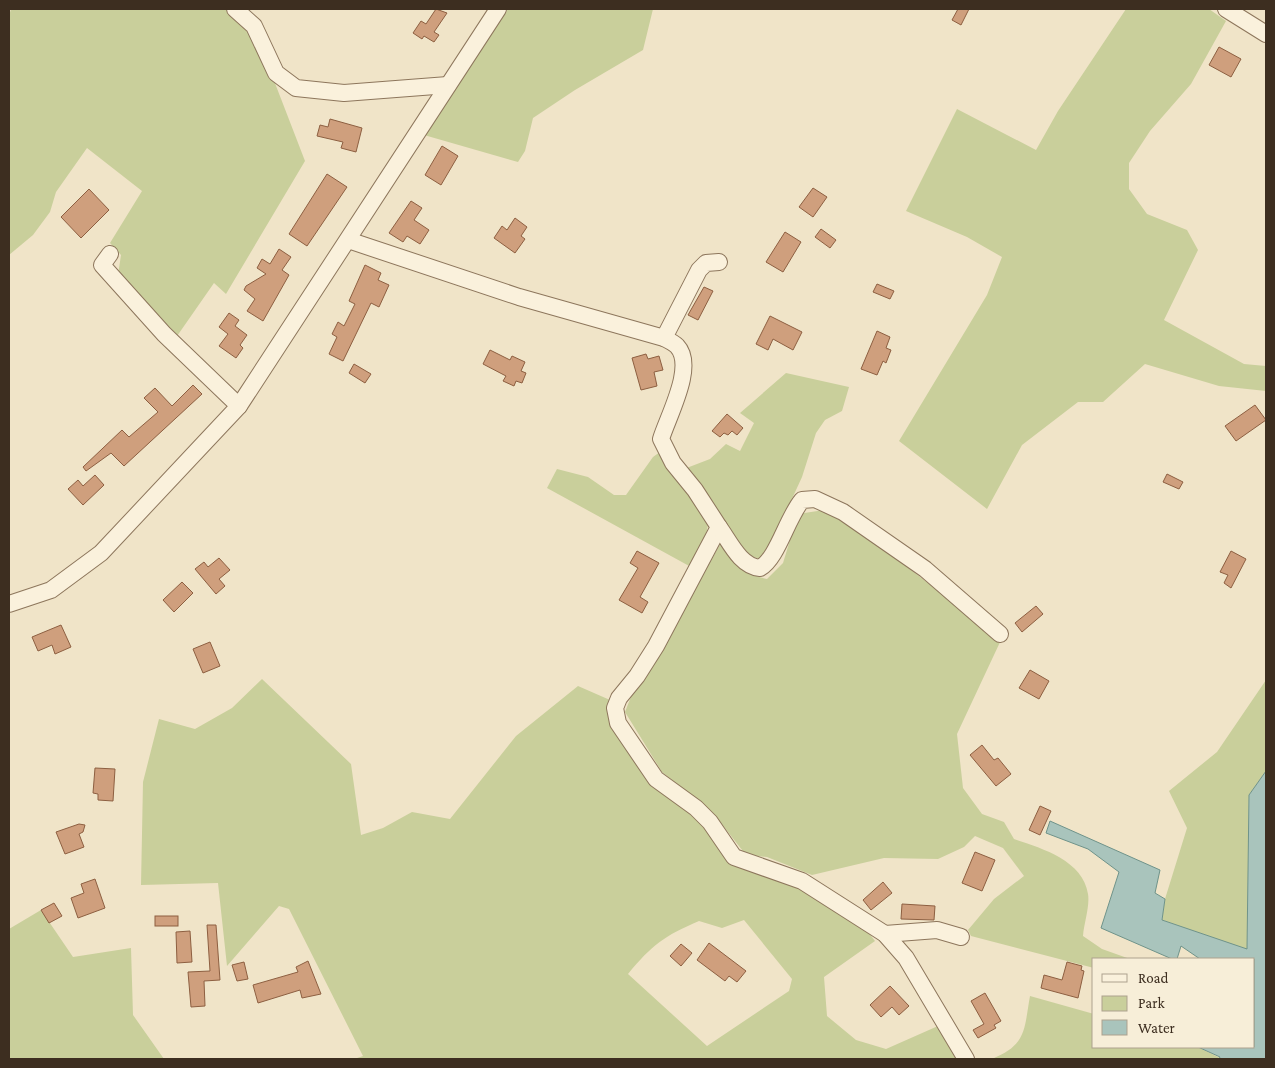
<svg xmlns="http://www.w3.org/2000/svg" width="1275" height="1068" font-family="'Crimson Pro',serif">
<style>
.green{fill:#c9cf9b;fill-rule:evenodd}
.water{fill:#a9c4bc;stroke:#6f938a}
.building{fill:#cf9f7d;stroke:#8d5f41}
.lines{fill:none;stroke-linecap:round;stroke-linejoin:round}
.minor-casing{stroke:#8d765c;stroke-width:18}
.minor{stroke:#faf1dc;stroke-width:16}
</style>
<rect width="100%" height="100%" fill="#f0e4c8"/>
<g class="green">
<path d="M11,9H228L248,29L273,78L305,161L226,294L214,283L175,339L118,275L121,255L110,243L142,191L87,148L56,192L50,212L33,235L9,255V16Z"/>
<path d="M508,9H653L643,50L575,90L533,118L525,151L518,162L424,135Z"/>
<path d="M1126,9H1209L1226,21L1191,84L1150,131L1129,163V189L1147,214L1187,230L1198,250L1164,320L1244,364L1266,366V391L1219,386L1145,364L1103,402H1078L1022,445L987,509L899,441L987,295L1002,257L967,237L906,211L957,109L1036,150L1058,111Z"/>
<path d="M786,373L849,387L842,411L825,420L816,433L802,477L768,551L760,559L748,555L684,469L710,459L726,444L740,451L754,423L740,413Z"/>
<path d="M660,452L709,519L705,541L691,567L547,488L557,469L588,477L614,495H626L653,457Z"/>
<path d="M824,510L861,531L1001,640L957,734L963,788L982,814L1004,822L1014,839C1041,848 1083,860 1088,894C1090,906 1084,923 1083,936L1102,949L1130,959H1094V968L971,936L968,930L994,899L1024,876L1003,848L975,836L964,847L938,859L884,858L812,875L767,857L746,855L713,813L662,772L625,712L634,689L666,640L722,541C734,559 745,575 767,579L783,563L798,514Z"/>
<path d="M262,679L351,764L361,835L383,828L412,812L450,819L516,736L578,686L610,700L609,719L632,759L652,780L698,814L729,856L806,888L865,928L875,941L824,977L827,1016L856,1040L886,1049L938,1026L958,1059H354L363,1056L289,909L279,906L227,966L218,883L141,885L143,782L159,719L195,729L232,708ZM744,920L792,979L789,991L707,1046L628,974C652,945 664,936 699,921L722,928Z"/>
<path d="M1266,680V771L1249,795L1247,950L1162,920L1165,899L1187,828L1169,791L1217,752Z"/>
<path d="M41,910L73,957L131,948L133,1015L164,1059H9V929Z"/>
<path d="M1030,996L1094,1014V1047H1198L1220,1058L992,1059C1027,1045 1024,1029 1030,996Z"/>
</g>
<path class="water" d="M1266,771V1059H1219L1220,1057L1198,1047H1254V959H1200L1181,946L1177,959H1172L1101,928L1119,872L1088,849L1046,833L1050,821L1160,870L1155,893L1165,899L1162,920L1247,949L1249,795Z"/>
<g class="building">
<path d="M436,9L447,13L434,32L439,35L434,42L424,36L422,39L413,33L421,21L426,24Z"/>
<path d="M958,9H969L961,25L952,20Z"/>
<path d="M1219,47L1241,59L1231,77L1209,65Z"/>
<path d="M330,119L362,128L356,152L341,148L343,142L317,136L320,125L328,127Z"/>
<path d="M442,146L458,156L441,185L425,175Z"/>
<path d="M327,174L347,187L307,246L289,234Z"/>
<path d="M813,188L827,197L813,217L799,207Z"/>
<path d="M89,189L109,210L81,238L61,217Z"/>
<path d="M411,201L422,208L414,220L429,230L420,244L407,236L403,242L389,233Z"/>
<path d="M515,218L527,227L521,236L525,239L515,253L494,238L502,226L507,230Z"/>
<path d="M821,229L836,240L830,248L815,237Z"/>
<path d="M785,232L801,242L783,272L766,262Z"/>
<path d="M279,249L291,257L282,270L289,275L263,321L247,311L255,299L244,290L246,286L266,274L257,268L262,259L270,264Z"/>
<path d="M365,265L381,273L378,280L389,285L379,307L371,303L343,361L329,354L337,337L332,334L338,322L344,326L355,304L349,301Z"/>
<path d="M877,284L894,291L890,299L873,292Z"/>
<path d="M704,287L713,291L698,320L688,315Z"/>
<path d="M229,313L239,320L235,326L247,335L240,345L243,348L236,358L219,346L228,334L219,327Z"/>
<path d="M770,316L802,332L793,350L773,339L768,350L756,344Z"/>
<path d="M877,331L890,337L886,348L891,350L886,363L883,361L877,375L861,369Z"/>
<path d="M490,350L510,360L512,356L525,362L521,371L526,373L522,383L516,381L514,386L503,381L506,376L483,364Z"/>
<path d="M646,354L648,359L659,356L663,370L654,372L657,386L641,390L632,358Z"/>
<path d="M354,364L371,374L365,383L349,373Z"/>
<path d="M193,385L202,394L124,466L111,453L86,471L83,467L122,430L129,437L158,412L144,398L155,388L172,406Z"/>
<path d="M1255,405L1266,420L1236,441L1225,426Z"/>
<path d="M727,414L743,428L737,435L732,431L728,435L724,433L720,437L712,431Z"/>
<path d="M1167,474L1183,482L1179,489L1163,482Z"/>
<path d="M95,475L104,485L83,505L68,489L78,480L83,486Z"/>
<path d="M637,551L659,563L640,597L648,602L642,613L619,600L638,568L630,563Z"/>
<path d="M1231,551L1246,559L1231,588L1224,583L1228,575L1220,572Z"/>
<path d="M219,558L230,570L219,579L225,586L216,594L195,569L204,562L208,567Z"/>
<path d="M182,582L193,593L174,612L163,600Z"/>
<path d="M1036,606L1043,614L1022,632L1015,623Z"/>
<path d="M61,625L71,647L55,654L52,645L38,651L32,637Z"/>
<path d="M210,642L220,666L203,673L193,649Z"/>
<path d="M1030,670L1049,681L1039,699L1019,688Z"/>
<path d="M982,745L994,760L998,758L1011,774L996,786L970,755Z"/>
<path d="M95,768L115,769L113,801L98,800V794L93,793Z"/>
<path d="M1040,806L1051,811L1040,835L1029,830Z"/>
<path d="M79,824L85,825L83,832L79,834L84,847L65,854L56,832Z"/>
<path d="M975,852L995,860L982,891L962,883Z"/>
<path d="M95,879L105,908L78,918L71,898L84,893L81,884Z"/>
<path d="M883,882L892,893L871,910L863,900Z"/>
<path d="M54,903L62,916L49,923L41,910Z"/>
<path d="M902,904L935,906L934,920L901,919Z"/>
<rect x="155" y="916" width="23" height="10"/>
<path d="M207,925H216L220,980L204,981L205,1006L191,1007L188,972L210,971Z"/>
<path d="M190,931L192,962L177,963L176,932Z"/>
<path d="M709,943L746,971L737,982L729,976L725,981L697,960Z"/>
<path d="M681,944L692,953L681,966L670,956Z"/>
<path d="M308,961L321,994L302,998L300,990L258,1003L253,985L298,972L296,967Z"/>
<path d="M244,962L248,979L237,981L232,965Z"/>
<path d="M1067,962L1082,966L1081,970L1084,971L1078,998L1041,988L1044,975L1062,980Z"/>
<path d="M890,986L909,1006L899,1015L892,1007L881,1017L870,1005Z"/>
<path d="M985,993L1001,1021L994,1025L996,1028L978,1038L973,1030L984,1024L971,1001Z"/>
</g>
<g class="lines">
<g class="minor-casing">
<g id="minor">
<path d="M235,9L254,26L276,73L296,88L344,93L448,85"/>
<path d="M1226,9L1266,34"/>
<path d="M348,240L519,297L664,338C668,340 674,343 677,346C696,366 668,416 661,439L673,463L695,490L719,527L656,646L637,676L619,698L615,708L618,723L656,779L696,808L710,822L734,857L802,881L885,934L906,958L966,1059"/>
<path d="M110,254L102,265L164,334L239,406"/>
<path d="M664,338L699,270L706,263L719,262"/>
<path d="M719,527C730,542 740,566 760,568C777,559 787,518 802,500L815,499L843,512L925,569L1000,634"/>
<path d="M9,604L51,590L101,553L239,406L498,9"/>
<path d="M885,934L937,930L961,937"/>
</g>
</g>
<use href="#minor" class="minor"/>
</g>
<rect width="1275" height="1068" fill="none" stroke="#3d2e20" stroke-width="20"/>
<rect x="1092" y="958" width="162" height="90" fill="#f7eed8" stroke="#ada18e"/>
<rect x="1102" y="974" width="25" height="8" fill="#faf1dc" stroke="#ada18e"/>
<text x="1138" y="983" font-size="15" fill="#3d2e20">Road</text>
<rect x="1102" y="996" width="25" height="15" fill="#c9cf9b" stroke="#ada18e"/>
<text x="1138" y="1008" font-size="15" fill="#3d2e20">Park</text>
<rect x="1102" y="1020" width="25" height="15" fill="#a9c4bc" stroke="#ada18e"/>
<text x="1138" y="1033" font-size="15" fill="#3d2e20">Water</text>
</svg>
